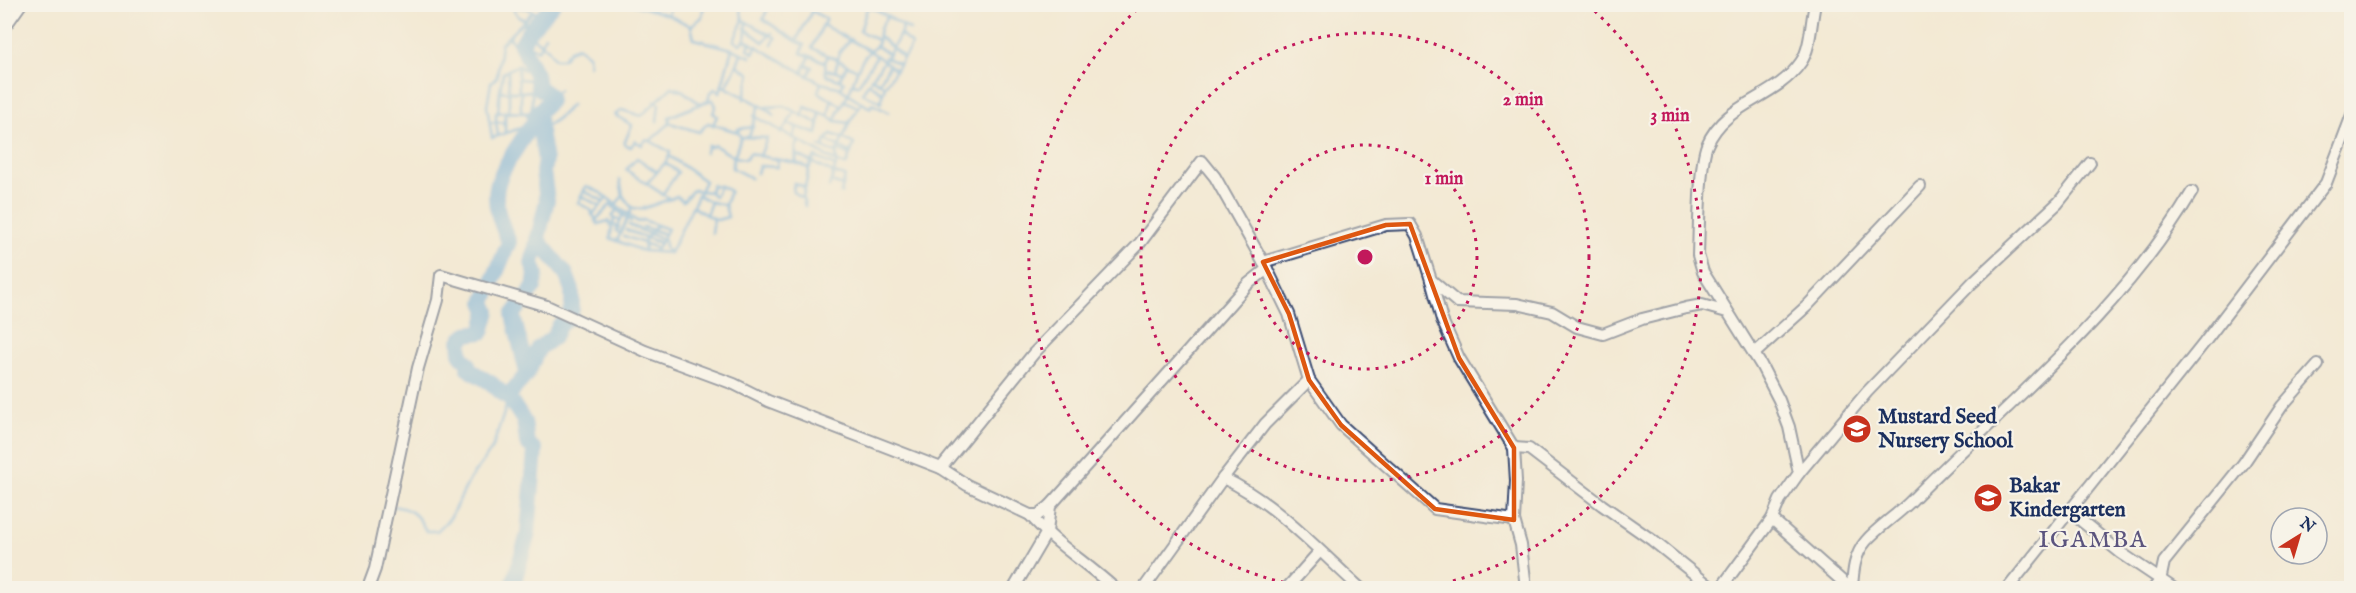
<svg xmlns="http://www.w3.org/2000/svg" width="2356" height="593" font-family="'IM FELL English',serif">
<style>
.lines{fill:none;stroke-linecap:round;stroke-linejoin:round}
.stream{stroke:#6aabde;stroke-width:3}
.river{stroke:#6aabde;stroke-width:16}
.minor-casing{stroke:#3b4b70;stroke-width:14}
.minor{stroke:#fff;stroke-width:10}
.marked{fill:none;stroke:#de5710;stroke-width:4.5;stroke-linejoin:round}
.ring{fill:none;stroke:#c2185b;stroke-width:3;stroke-dasharray:3 6}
.labels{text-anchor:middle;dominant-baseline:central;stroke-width:4.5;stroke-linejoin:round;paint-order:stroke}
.poi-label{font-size:21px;font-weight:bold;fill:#1b2f5e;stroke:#f7f3e8;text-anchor:start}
.quarter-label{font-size:24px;letter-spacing:1.5px;fill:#5b547e;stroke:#f7f3e8}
.centre{fill:#c2185b;stroke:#f7f3e8;stroke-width:3}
.ring-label{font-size:18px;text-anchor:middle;font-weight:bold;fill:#c2185b;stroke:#f7f3e8;stroke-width:4.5;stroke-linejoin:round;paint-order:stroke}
</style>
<rect width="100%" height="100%" fill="#f7f3e8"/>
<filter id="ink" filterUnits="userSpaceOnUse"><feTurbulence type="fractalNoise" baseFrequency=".0167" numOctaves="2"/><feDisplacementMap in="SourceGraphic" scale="12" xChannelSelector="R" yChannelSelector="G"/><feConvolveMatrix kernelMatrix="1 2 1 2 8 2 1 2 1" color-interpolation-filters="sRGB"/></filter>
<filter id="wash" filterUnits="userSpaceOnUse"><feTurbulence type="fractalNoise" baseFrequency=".008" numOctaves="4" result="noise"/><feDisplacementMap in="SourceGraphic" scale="24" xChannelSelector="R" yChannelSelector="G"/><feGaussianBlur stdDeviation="1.35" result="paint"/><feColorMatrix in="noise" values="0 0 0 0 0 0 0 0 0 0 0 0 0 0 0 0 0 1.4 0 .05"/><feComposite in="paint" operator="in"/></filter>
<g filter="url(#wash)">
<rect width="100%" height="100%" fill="#f3e9d4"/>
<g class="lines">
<g class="stream">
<path d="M632,4L668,15"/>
<path d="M671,4L668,15L691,26"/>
<path d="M739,4L743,20L776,38L772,44"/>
<path d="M770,4L763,19L796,41L812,11"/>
<path d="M814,4L812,11L826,19L823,25L870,51L896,70"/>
<path d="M855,4L877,10L910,30"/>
<path d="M512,7L527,8L541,16"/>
<path d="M512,7L518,16L525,20L533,11"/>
<path d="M867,9L860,31L877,40"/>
<path d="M525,20L501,44L497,77L491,83L487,106L492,138L529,125L527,113H537"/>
<path d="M743,20L734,41L740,44L745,40L747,22"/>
<path d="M823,25L812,48L838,60L835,71"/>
<path d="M691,26L694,39L732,49L720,92L715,89L710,93L708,101L713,100L716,106L713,113L717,116L713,125"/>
<path d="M691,26L702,17L704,4"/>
<path d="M745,28L763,42L772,33"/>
<path d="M527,33L548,49L555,59H563L570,50L578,47L588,55L589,65"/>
<path d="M523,34L525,20"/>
<path d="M510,37L513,43L521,45"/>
<path d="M880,37L903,57"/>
<path d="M850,39L839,53L838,60L855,69"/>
<path d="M745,40L821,83L838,87L870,108L872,104L888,112"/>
<path d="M796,41L804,45L801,53L810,56L802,73"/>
<path d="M523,42L538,50L545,36"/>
<path d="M750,42L748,49L753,53L757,46"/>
<path d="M877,46L887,53"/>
<path d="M732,49L751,57"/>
<path d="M741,53L737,65L750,74L744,99"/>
<path d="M810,56L825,62"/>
<path d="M828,56L825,62L826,75L844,82L841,88"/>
<path d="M885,57L899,64"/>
<path d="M518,65L519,92"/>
<path d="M806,65L812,67L808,76"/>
<path d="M825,70L843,73"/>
<path d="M871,78L885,86"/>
<path d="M518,79L532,80L530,70L534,68"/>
<path d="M840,79L847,65"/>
<path d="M821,83L818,92L842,106"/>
<path d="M868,83L883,93"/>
<path d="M879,83L889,66"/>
<path d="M852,84L858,85L876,57"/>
<path d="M722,85C737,94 765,105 774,116"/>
<path d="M726,87L737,65"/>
<path d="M500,91L503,73L518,65L524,70H530"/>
<path d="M549,95L559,90"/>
<path d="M655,101L659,104L657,121"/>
<path d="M845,101L859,108"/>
<path d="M831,102L828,116L835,121L849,123L862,102"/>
<path d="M881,102L862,93C874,74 898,45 903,26"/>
<path d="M880,103L885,86L912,45L901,35"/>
<path d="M700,104L683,91L672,87L641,116L622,110L615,115L632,125L624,144L631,147L635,141L642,145L645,140L650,141L670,123L669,117L708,101"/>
<path d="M766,107L784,106L819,124"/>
<path d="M498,113L500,91L509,92L508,70"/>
<path d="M509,113V92H521"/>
<path d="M521,113V92L531,91"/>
<path d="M532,113V80H537"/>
<path d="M754,116L837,162"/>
<path d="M802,116L805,107L828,116"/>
<path d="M835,121C837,111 843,104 848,95C857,76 857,58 877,46L880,28L887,17"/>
<path d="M490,123L496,122V113L505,112"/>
<path d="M670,123L699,132L708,123L738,132L741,137L767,138L760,156L750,153L746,159L734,157L732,168L751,178"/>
<path d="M789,124L817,134L820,113"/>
<path d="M541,129C553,123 562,116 571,105"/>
<path d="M738,132V129L753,127"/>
<path d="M505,133V112L527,113"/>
<path d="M781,133L795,112"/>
<path d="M498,136L496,122L505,123"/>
<path d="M749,137L759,105"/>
<path d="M793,138L797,127"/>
<path d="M826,140L850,152"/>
<path d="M650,141L670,152L669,156L705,181L670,253L644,251L640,250L610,238L612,227L608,221L598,224L590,209L578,203L586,186L601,193L638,222L643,220L668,229L655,252"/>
<path d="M799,142L796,146V163L809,168L815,157L835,166"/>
<path d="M819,146L836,153"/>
<path d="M822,147L831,134L843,138L836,153L837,162"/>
<path d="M837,150L849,155"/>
<path d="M705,153L708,146L712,147L714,145L734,157L741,137"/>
<path d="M796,154L833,173L845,176L841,193"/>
<path d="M760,156L796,163"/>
<path d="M657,172L637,158L626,170L670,199L677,196L683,201L693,190L710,192L715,197L720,186L712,185L710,192"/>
<path d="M757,173L759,166L777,167L778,160"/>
<path d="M831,182L843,186"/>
<path d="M647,183L665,163"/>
<path d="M720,186L730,191L725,205"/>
<path d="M829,187L837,162L846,165L854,144L843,138L849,123"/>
<path d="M584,191L603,201"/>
<path d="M662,195L678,172L665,163L669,156"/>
<path d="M698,195L711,202L725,205L728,217L717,220L706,215"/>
<path d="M581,196L600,206"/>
<path d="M803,198L793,192L794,183L805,187"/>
<path d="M611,205L631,221"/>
<path d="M615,205L623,196"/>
<path d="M805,206L803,198L809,168"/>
<path d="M693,207L706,215L711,202"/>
<path d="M632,208L642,209L670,199"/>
<path d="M617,209L612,217L620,220"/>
<path d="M592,215L607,198"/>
<path d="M614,217L613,224L619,228"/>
<path d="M595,221L611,204"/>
<path d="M629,225L665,240V248L670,252"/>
<path d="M643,227L665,234"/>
<path d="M626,230L660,243"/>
<path d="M620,233L616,231L623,214"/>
<path d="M712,233L714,218"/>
<path d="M624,236L657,248"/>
<path d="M617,241L632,208L623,196L620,180"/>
<path d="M644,251L645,239L657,225"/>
<path d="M1957,307L1975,288"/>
<path d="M391,506C410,508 417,513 426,531H437L450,518L470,479L492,449L509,398"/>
</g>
<g class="river">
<path d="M527,373L539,348L554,337L559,326L570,316L572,309V290L566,274L537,239"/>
<path d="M504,395L491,383L468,369V363L461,355L460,341L467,334L482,332L488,311L484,302L509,242C489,197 492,185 519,144C527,133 527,126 539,120"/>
<path d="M512,588L528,534L535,450L527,443L524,421L509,398C511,389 522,382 527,373L513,315L534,287L536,274L532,263L547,200L543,172L545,160L537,113L550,101L549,95L538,87L536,74L521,45L529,31L553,4"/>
</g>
</g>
</g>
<g filter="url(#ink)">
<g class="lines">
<g class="minor-casing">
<g id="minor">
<path d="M1815,4C1811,21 1811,48 1801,62C1775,100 1726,101 1707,145C1699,164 1699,231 1698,255L1703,272L1761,365L1779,400L1789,427L1799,473L1780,500L1772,519L1850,588"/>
<path d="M4,28L21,4"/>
<path d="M1263,262L1386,225L1410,224L1417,236L1431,280L1457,302L1517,304L1552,312L1577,327L1603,334L1642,319L1686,308L1702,305L1727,312"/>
<path d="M1267,269L1289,314L1309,380L1341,425L1435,509L1514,520"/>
<path d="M1431,280L1442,320L1459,358L1514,448L1516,481L1514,520L1521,545L1526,588"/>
<path d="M1754,354L1807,306L1920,186"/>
<path d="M1309,380L1265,424L1223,478C1276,503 1318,550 1360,588"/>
<path d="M1514,448L1529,449L1602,505L1652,540L1712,588"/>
<path d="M941,468L1034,353L1140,243L1202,161L1215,177L1267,269L1248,284L1050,506L1047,532L1014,588"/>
<path d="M1799,473L1867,392L1973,282L2058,203L2090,163"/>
<path d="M2068,510L2121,553L2173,588"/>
<path d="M1030,515C1054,543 1087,563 1114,588"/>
<path d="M368,588L375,569L418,368L438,300L441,275L547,306L645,351L734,384L768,401L941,468L967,485L1030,515H1038L1050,506"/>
<path d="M1144,588L1223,478"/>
<path d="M1287,588L1319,552"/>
<path d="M1721,588L1772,519"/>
<path d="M1852,588C1853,572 1854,555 1866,541C1879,526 1899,514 1913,499C2010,401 2121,312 2192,192"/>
<path d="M2008,588L2204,343L2326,183L2352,115"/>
<path d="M2154,588L2160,581L2164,562L2243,464L2282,406L2318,365"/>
</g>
</g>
<use href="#minor" class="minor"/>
</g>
</g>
<path d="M0 0H2356V593H0ZM1410,224L1459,358L1514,448V520L1435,509L1341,425L1309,380L1289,314L1263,262L1386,225Z" fill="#f3e9d4" fill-opacity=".55" fill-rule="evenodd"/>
<path class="marked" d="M1410,224L1459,358L1514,448V520L1435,509L1341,425L1309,380L1289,314L1263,262L1386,225Z"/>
<g class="ring">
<circle cx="1365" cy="257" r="112"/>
<circle cx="1365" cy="257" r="224"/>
<path d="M1310 588A336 336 0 0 1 1142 5M1588 5A336 336 0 0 1 1420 588"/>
</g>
<defs>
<g id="school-disc" transform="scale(1.5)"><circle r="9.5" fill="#c8321e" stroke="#f7f3e8"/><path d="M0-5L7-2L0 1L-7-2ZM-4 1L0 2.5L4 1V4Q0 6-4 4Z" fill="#fff"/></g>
</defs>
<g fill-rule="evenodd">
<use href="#school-disc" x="1857" y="429"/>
<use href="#school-disc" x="1988" y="498"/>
</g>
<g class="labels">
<g class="poi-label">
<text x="1878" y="417">Mustard Seed<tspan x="1878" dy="24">Nursery School</tspan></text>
<text x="2009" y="486">Bakar<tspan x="2009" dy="24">Kindergarten</tspan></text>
</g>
<g class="quarter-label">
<text x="2093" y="540">IGAMBA</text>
</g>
</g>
<circle cx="1365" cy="257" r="9" class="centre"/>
<g class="ring-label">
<text x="1523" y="105">2 min</text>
<text x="1670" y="121">3 min</text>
<text x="1444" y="184">1 min</text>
</g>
<rect width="2356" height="593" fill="none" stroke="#f7f3e8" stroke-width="24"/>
<g transform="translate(2299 536) rotate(37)"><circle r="28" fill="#f7f3e8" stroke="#9fa5b1" stroke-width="1.5"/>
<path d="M0-4.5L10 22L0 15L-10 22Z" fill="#c8321e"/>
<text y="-9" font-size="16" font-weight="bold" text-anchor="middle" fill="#1b2f5e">N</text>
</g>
</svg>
